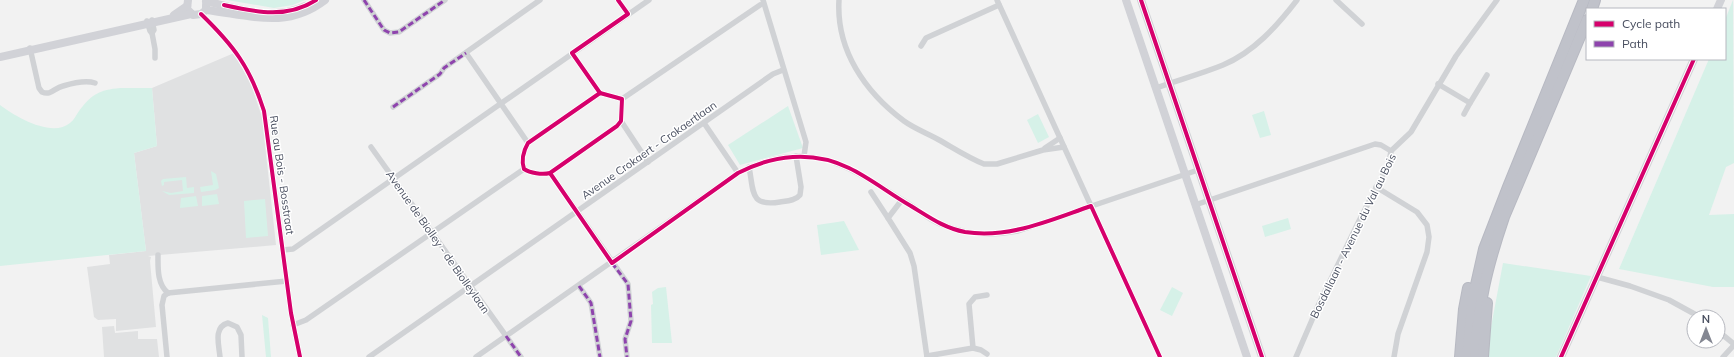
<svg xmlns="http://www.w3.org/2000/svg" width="1734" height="357" font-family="Mulish,sans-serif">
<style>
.education{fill:#e0e1e2}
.green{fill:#d6f1e8}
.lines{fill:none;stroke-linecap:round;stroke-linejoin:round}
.highway-casing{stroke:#b7b9c2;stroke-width:12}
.street{stroke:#d0d2d5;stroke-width:5.5}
.secondary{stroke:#d1d2d7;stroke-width:8}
.highway{stroke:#c0c2ca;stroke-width:10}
.quiet{stroke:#8e44ad;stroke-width:3;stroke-dasharray:6 3;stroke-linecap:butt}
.cycleway-casing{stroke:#fff;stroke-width:6}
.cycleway{stroke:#d6006c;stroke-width:4}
.labels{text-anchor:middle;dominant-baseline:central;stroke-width:3;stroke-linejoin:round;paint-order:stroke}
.street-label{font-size:11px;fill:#484e5f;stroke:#fff}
</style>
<rect width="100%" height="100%" fill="#f2f2f2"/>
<g class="education">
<path d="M234,53L251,84L262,117L276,245L148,256L151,257L150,261L156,327L116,331V319L98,320L94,317L87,267L110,264L109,255L146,251L134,153L157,146L152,88Z"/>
<path d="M114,326L115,333L138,331V339H157L159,357H104L102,327Z"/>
</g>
<g class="green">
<path d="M227,0H305L293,5L274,8Z"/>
<path d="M1733,0L1734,163L1726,167L1709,215L1734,214V287H1713L1619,269L1709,59H1725V20Z"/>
<path d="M120,88H152L157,146L134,153L146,251L0,266V105C16,117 52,138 70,123C74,120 76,115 79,111C92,94 99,90 120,88Z"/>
<path d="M788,106L803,148L740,165L728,145Z"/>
<path d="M1264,111L1271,135L1260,138L1252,115Z"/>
<path d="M1038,114L1049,137L1038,143L1027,120Z"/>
<path d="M211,171L216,174L219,188L215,190L201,192L200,187L213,185Z"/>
<path d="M186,177L187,188L194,187V193L169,195L162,191L171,193L183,191L182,180L164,182V185L162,186L161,181L163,179Z"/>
<path d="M217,194L219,204L202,206V196Z"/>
<path d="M196,196L198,206L180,208L181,198Z"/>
<path d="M265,199L268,236L246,238L244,201Z"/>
<path d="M1288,218L1291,229L1265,237L1262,226Z"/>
<path d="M844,221L859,250L821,255L817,225Z"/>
<path d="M1503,263L1591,276L1556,357H1485L1487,327H1491Z"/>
<path d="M666,287L672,343H652L651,305L653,304L652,292L658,288Z"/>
<path d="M1172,287L1183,293L1172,316L1160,310Z"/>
<path d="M262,315L268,318L271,357H266Z"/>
</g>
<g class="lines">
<g class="highway-casing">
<g id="highway">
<path d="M1592,9L1595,0"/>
<path d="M1460,357L1464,309L1468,288"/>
<path d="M1467,357L1473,298L1484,249L1508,187L1584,0"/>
<path d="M1475,357C1478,304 1487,267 1504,217L1587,20"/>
<path d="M1483,357L1487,303"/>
</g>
</g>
<g class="street">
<path d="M364,0L384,30L390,33L399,32L445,0"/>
<path d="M618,0L628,14"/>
<path d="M763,0L806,142L804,156"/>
<path d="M839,0C836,50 865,92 904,121C915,129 929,134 941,141C955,149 969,158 984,164H997L1043,150L1064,147"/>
<path d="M997,0L1160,357"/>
<path d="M1336,0L1362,24"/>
<path d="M201,14C234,46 250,67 264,111L291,313L300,357"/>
<path d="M147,21L150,31L152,33L154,30L152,20"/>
<path d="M152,33L155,49V58"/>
<path d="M921,46L926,38L999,5"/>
<path d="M30,48L39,88L42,92C51,96 54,88 63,86C73,83 86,80 95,83"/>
<path d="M466,53L528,143"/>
<path d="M572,53L600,93"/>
<path d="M1438,84L1470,103L1464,114"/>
<path d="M1156,88C1178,80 1201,74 1223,65C1254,52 1277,26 1297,0"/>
<path d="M600,93L622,99L621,121L617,126L550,173C542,175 530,173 524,169C521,160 524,150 528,143Z"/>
<path d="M622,99L760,5"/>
<path d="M1470,103L1487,75"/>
<path d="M393,107L440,74L444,68L540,0"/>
<path d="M621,121L648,162"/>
<path d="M704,123L738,173"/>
<path d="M371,147L521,357"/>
<path d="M1045,148L1060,138"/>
<path d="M749,167C754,191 749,207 780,202C787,201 795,201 800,195L801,187L796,156"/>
<path d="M550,173L628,284L631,321L625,339L627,357"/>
<path d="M1376,187L1417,212L1427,225L1429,237L1427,252L1398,334L1394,357"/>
<path d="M871,192L888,218"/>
<path d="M901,201L888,218L910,253L914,266L927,357"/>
<path d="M1195,205L1375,144L1381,145L1391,151"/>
<path d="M283,250L293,249L649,0"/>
<path d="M158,255C158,268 157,284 168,293"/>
<path d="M1597,277L1630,286L1669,300L1700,317"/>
<path d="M579,286L591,303L600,357"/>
<path d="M168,293L287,281"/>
<path d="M293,325L306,320L524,169"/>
<path d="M1718,331L1734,344"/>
<path d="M973,348L981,350L987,354"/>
<path d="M927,356L973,348L969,304L975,297L987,295"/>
<path d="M167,357L162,305L164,296L168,293"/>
<path d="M220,357C219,345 213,327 228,323L237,327L241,335L242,357"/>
<path d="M369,357L773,74L783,70"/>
<path d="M476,357L738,173C812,135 850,168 912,206C922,213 931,221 943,225C967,235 992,236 1018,231L1198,170"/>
<path d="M1296,357L1318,306L1358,223L1389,163L1391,151L1411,132L1456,56L1497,0"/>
<path d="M1723,357L1734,345"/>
</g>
<g class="secondary">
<path d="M188,0L187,9L193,15L201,14L206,10V5"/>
<path d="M1126,0L1247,357"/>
<path d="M1141,0L1262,357"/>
<path d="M206,1C237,9 274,21 305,6"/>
<path d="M1717,9L1721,0"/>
<path d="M206,10C249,15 286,30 325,0"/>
<path d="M174,15L187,6"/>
<path d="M0,57L191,14"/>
<path d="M1561,357L1694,59"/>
</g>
<use href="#highway" class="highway"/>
<g class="quiet">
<path d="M364,0L384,30L390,33L399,32L445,0"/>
<path d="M393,107L440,74L444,68L466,53"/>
<path d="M612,263L628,284L631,321L625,339L627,357"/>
<path d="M579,286L591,303L600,357"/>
<path d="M506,336L521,357"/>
</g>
<g class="cycleway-casing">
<g id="cycleway">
<path d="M1141,0L1262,357"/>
<path d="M224,5C256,12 287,19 316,0"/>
<path d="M201,14C234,46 250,67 264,111L291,313L300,357"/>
<path d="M600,93L622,99L621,121L617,126L550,173C542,175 530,173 524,169C521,160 524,150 528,143Z"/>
<path d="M600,93L572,53L628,14L618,0"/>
<path d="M550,173L612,263L738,173C773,155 812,150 849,168C870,178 890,194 911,206C929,217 944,228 965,232C1009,239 1050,220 1091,206L1160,357"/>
<path d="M1561,357L1694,59"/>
</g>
</g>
<use href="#cycleway" class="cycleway"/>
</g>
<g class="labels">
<g class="street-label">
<text transform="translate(649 150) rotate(-35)">Avenue Crokaert - Crokaertlaan</text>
<text transform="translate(282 175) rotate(82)">Rue au Bois - Bosstraat</text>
<text transform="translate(1353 236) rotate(-64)">Bosdallaan - Avenue du Val au Bois</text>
<text transform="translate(438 242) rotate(55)">Avenue de Biolley - de Biolleylaan</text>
</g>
</g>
<rect x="1586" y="8" width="140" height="52" fill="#ffffff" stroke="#b6b8bf"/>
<rect x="1594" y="21" width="20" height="6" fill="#d6006c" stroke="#b6b8bf"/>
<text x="1622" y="28" font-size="12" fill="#484e5f">Cycle path</text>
<rect x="1594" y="41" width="20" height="6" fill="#8e44ad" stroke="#b6b8bf"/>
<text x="1622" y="48" font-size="12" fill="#484e5f">Path</text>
<g transform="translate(1706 329)"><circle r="19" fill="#ffffff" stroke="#b6b8bf"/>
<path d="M0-3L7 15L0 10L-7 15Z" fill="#848792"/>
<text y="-6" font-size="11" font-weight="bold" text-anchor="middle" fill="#484e5f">N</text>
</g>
</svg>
